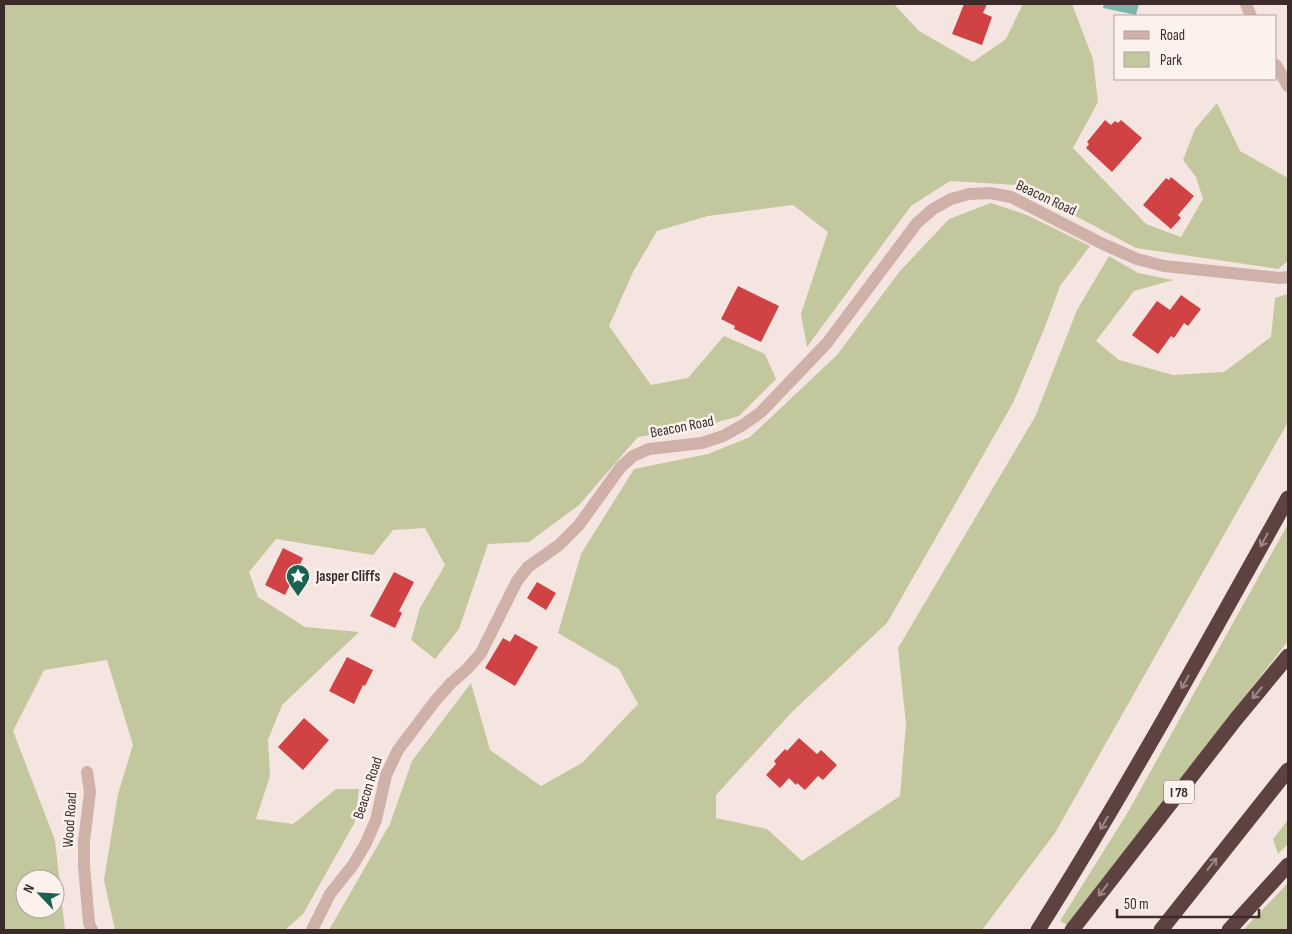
<svg xmlns="http://www.w3.org/2000/svg" width="1292" height="934" font-family="'Sofia Sans Condensed',sans-serif">
<style>
.green{fill:#c3c79d;fill-rule:evenodd}
.water{fill:#7bb6a9}
.building{fill:#d14245}
.lines{fill:none;stroke-linecap:round;stroke-linejoin:round}
.street{stroke:#cfb1aa;stroke-width:12}
.highway{stroke:#5e4240;stroke-width:15}
.oneway{stroke:#9d8885}
.labels{text-anchor:middle;dominant-baseline:central;stroke-width:5;stroke-linejoin:round;paint-order:stroke}
.shield{fill:#fcf1ed;stroke:#766664;stroke-width:1}
.shield-label{font-size:14px;font-weight:bold;fill:#3c2b2a}
.street-label{font-size:15px;fill:#3c2b2a;stroke:#fcf1ed}
.poi-label{font-size:15px;font-weight:bold;fill:#3c2b2a;stroke:#fcf1ed;text-anchor:start}
</style>
<rect width="100%" height="100%" fill="#f5e5e0"/>
<g class="green">
<path d="M4,4H894L919,31L973,62L1006,39L1023,4H1072L1093,59L1098,102L1073,148L1146,224L1181,237L1203,199L1196,177L1183,160L1195,129L1217,103L1240,151L1288,178V261L1278,269L1136,248L1017,185L950,181L911,206L807,347L801,314L828,232L793,205L708,216L657,231L633,272L609,326L651,385L688,378L724,336L765,354L776,379L739,416L693,429L638,437L579,505L529,542L488,544L459,629L435,659L411,640L420,608L445,565L425,528L393,530L373,555L276,539L249,572L258,597L305,627L359,632L282,705L268,740L270,776L256,819L293,824L336,789H359L355,822L303,914L285,930H115L104,880L118,794L133,745L107,660L44,670L13,731L55,840L65,930H4ZM25,879H55V909H25Z"/>
<path d="M991,203L1027,215L1090,246L1060,286L1043,332L1013,403L887,623L793,711L716,795V818L767,829L802,861L900,796L906,724L898,648L1035,417L1077,310L1109,256L1138,273L1173,280L1134,291L1096,341L1119,360L1173,375L1224,372L1271,337L1275,298L1288,294V422L1055,833L982,930H329L390,824L412,761L471,683L490,750L541,786L582,763L638,704L619,669L558,633L581,554L634,469L708,454L750,437L837,355L900,271L949,219Z"/>
<path d="M1288,524V641L1067,925L1060,921L1128,812Z"/>
<path d="M1288,820V844L1278,854L1273,839Z"/>
<path d="M1288,883V930H1243Z"/>
</g>
<path class="water" d="M1104,4H1139L1136,15L1103,8Z"/>
<g class="building">
<path d="M964,4H987L983,13L992,17L982,45L952,34Z"/>
<path d="M1105,120L1111,125L1115,121L1118,123L1121,120L1142,138L1112,172L1086,148L1089,144L1087,142Z"/>
<path d="M1171,177L1194,196L1178,215L1181,218L1171,229L1143,205L1166,178L1169,180Z"/>
<path d="M738,286L779,306L761,342L734,329L735,326L721,319Z"/>
<path d="M1181,295L1201,309L1188,326L1184,323L1174,338L1171,336L1158,354L1132,335L1157,301L1170,310Z"/>
<path d="M283,548L303,558L285,595L265,585Z"/>
<path d="M394,572L414,582L399,611L402,613L395,628L370,616Z"/>
<path d="M537,582L556,593L546,610L527,598Z"/>
<path d="M515,634L538,647L515,686L485,668L503,638L510,642Z"/>
<path d="M347,657L373,670L365,686L363,685L354,704L329,691Z"/>
<path d="M304,718L329,740L303,770L278,747Z"/>
<path d="M799,738L817,754L821,750L837,765L823,780L818,776L805,790L797,783L796,785L789,778L780,788L766,775L776,764L774,761L785,749L787,751Z"/>
</g>
<g class="lines">
<g class="street">
<path d="M1246,4L1251,16"/>
<path d="M1276,65L1288,86"/>
<path d="M87,772L90,792L84,841V866L89,923L92,930"/>
<path d="M312,930L330,894L353,865L366,843L376,820L386,775L398,750L435,701L451,683L467,669L481,653L517,581L528,567L559,545L579,525L620,468L633,456L649,449L702,443L723,436L743,425L761,412L827,343L917,223L933,209L951,199L969,194L990,193L1011,197L1103,244L1137,259L1164,266L1280,278L1288,277"/>
</g>
<g class="highway">
<path d="M1038,930C1127,789 1207,643 1288,498"/>
<path d="M1072,930L1236,719L1288,656"/>
<path d="M1161,930L1288,770"/>
<path d="M1229,930L1288,865"/>
</g>
</g>
<defs><path id="oneway-shaft" d="M-6 0H5M1.5-3L5.5 0L1.5 3" fill="none" stroke-width="1.6" stroke-linecap="round" stroke-linejoin="round" transform="scale(1.25)"/></defs>
<g class="oneway">
<use href="#oneway-shaft" transform="translate(1264 540) rotate(119)"/>
<use href="#oneway-shaft" transform="translate(1185 682) rotate(119)"/>
<use href="#oneway-shaft" transform="translate(1257 693) rotate(130)"/>
<use href="#oneway-shaft" transform="translate(1104 823) rotate(120)"/>
<use href="#oneway-shaft" transform="translate(1212 864) rotate(-52)"/>
<use href="#oneway-shaft" transform="translate(1103 890) rotate(128)"/>
</g>
<defs>
<g id="sight-pin" transform="scale(1.25)"><path d="M0 17L-7.5 6A9.5 9.5 0 1 1 7.5 6Z" fill="#1a6254" stroke="#fcf1ed"/><path d="M0-6L1.8-2.2L6-1.7L2.9 1.2L3.7 5.4L0 3.3L-3.7 5.4L-2.9 1.2L-6-1.7L-1.8-2.2Z" fill="#fff"/></g>
</defs>
<g fill-rule="evenodd">
<use href="#sight-pin" x="298" y="576"/>
</g>
<g class="labels">
<rect class="shield" x="1164" y="780.5" width="30" height="23" rx="4"/>
<g class="shield-label">
<text x="1179" y="792">I 78</text>
</g>
<g class="street-label">
<text transform="translate(1046 198) rotate(25)">Beacon Road</text>
<text transform="translate(682 427) rotate(-11)">Beacon Road</text>
<text transform="translate(368 788) rotate(-72)">Beacon Road</text>
<text transform="translate(70 820) rotate(-86)">Wood Road</text>
</g>
<g class="poi-label">
<text x="316" y="576">Jasper Cliffs</text>
</g>
</g>
<rect width="1292" height="934" fill="none" stroke="#3c2b2a" stroke-width="10"/>
<rect x="1114" y="15" width="162" height="65" fill="#fcf1ed" stroke="#afa29f"/>
<rect x="1124" y="31" width="25" height="8" fill="#cfb1aa" stroke="#afa29f"/>
<text x="1160" y="40" font-size="15" fill="#3c2b2a">Road</text>
<rect x="1124" y="52" width="25" height="15" fill="#c3c79d" stroke="#afa29f"/>
<text x="1160" y="65" font-size="15" fill="#3c2b2a">Park</text>
<g transform="translate(40 894) rotate(295)"><circle r="24" fill="#fcf1ed" stroke="#afa29f"/>
<path d="M0-4L9 19L0 12L-9 19Z" fill="#1a6254"/>
<text y="-8" font-size="14" font-weight="bold" text-anchor="middle" fill="#3c2b2a">N</text>
</g>
<path d="M1117 909v8h142v-8" fill="none" stroke="#3c2b2a" stroke-width="2.5"/>
<text x="1124" y="909" font-size="15" fill="#3c2b2a" stroke="#fcf1ed" stroke-width="4" paint-order="stroke">50 m</text>
</svg>
